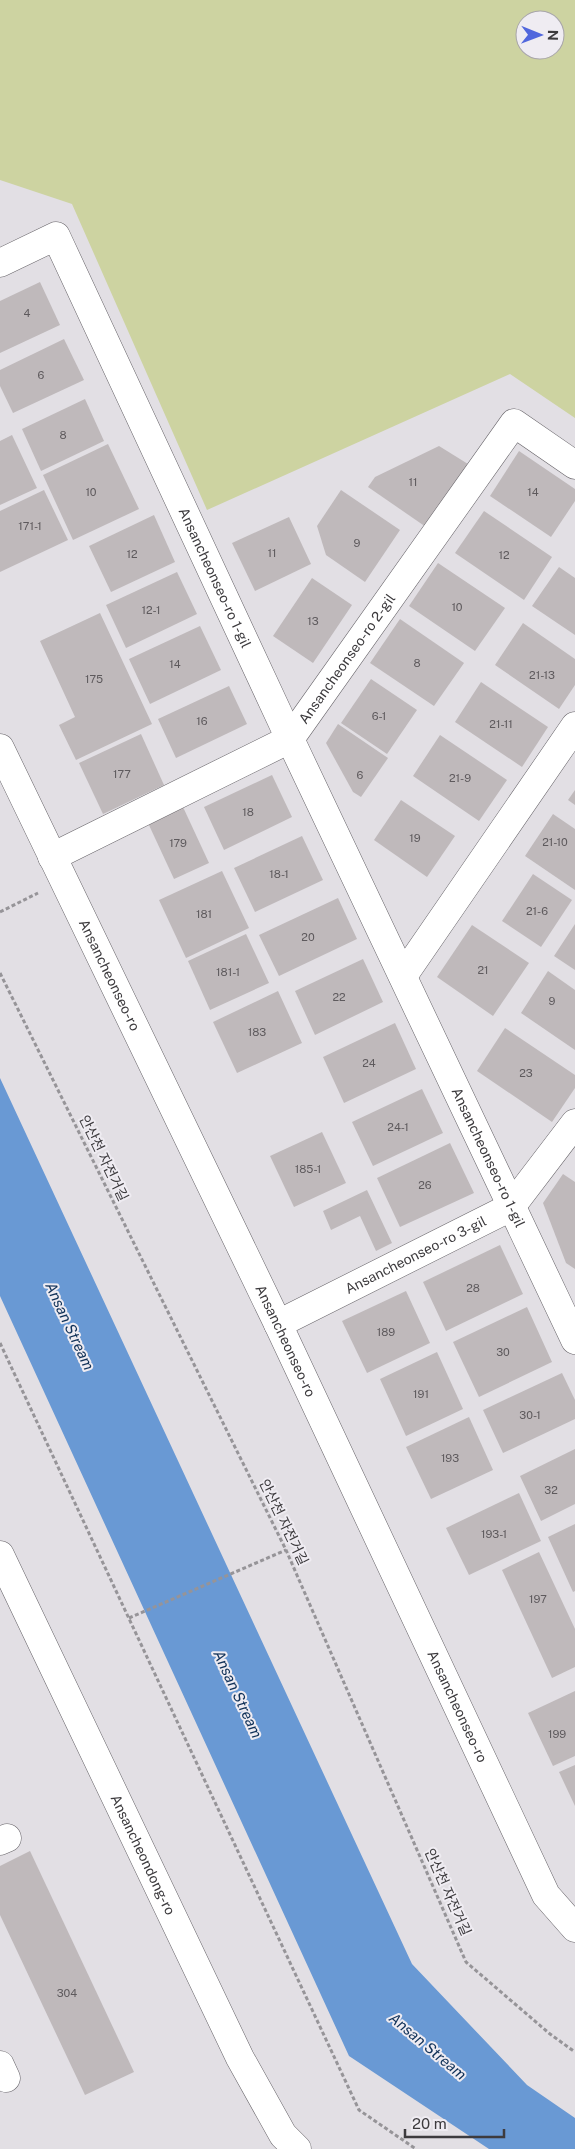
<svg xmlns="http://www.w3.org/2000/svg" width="575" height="2149" font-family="'Public Sans','Noto Sans KR',sans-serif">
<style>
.green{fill:#cdd3a1;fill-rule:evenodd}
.water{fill:#6999d4}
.building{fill:#bfb9bb}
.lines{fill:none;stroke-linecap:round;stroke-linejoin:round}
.minor-casing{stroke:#666368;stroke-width:29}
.path{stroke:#969498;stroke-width:3;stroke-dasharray:4 2.5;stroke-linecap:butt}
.minor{stroke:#fff;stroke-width:28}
.labels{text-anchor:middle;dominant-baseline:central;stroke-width:4;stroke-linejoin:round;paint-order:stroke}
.number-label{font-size:11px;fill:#5e5a5d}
.street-label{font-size:14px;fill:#3d3b3e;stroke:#efecf2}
.water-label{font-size:15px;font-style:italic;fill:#103158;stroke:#efecf2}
</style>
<rect width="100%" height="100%" fill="#e2dfe4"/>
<path class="green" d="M0,0H575V418L510,374L207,510L72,204L0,180ZM525,20H555V50H525Z"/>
<path class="water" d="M0,1078L412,1964L527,2085L575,2118V2149H489L349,2056L0,1296Z"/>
<g class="building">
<path d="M40,282L60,325L0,353V301Z"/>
<path d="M64,339L84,380L13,413L0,386V370Z"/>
<path d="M85,399L104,441L41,471L22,429Z"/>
<path d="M12,435L37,488L0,505V441Z"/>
<path d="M108,444L139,509L73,540L43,475Z"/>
<path d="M439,446L468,464L426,527L368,487L375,477Z"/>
<path d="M519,451L575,489V501L551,537L490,496Z"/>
<path d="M44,490L68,540L0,572V511Z"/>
<path d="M341,490L400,530L365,582L326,555L317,526Z"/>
<path d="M484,511L552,557L524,600L455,553Z"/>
<path d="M154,515L175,562L111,592L89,546Z"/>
<path d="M289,517L311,564L255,591L232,543Z"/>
<path d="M438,563L505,608L475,651L409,606Z"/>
<path d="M559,567L575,578V635L532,606Z"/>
<path d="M177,572L197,614L126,648L106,605Z"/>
<path d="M312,578L352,605L313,663L273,636Z"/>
<path d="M100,613L152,724L76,760L59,725L75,717L40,641Z"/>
<path d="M400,619L464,663L434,706L370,663Z"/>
<path d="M523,623L575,659V685L559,709L495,665Z"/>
<path d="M200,626L221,670L150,704L129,659Z"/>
<path d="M371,679L417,710L387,754L341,723Z"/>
<path d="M481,682L548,727L522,767L455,722Z"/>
<path d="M229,686L247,724L176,758L158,719Z"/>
<path d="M338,724L388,758L361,797L353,792L326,743Z"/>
<path d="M141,734L164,785L103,814L79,763Z"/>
<path d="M440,735L507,780L479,821L413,776Z"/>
<path d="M272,775L292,817L224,850L204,807Z"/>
<path d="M575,790V805L568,800Z"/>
<path d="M401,800L455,836L427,877L374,840Z"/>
<path d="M183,807L209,863L174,879L148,823Z"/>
<path d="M553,814L575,829V890L525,856Z"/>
<path d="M302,836L323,880L255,912L234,868Z"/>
<path d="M222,871L249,928L186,958L159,900Z"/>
<path d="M533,874L572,900L541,947L502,921Z"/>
<path d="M338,898L357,939L279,976L259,935Z"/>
<path d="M575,924V970L554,956Z"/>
<path d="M472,925L529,963L493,1016L437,977Z"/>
<path d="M246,934L269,983L210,1010L188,961Z"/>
<path d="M363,959L383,1002L315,1035L295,991Z"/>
<path d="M548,971L575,990V1050L521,1013Z"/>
<path d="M278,991L302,1043L237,1073L213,1022Z"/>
<path d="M395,1023L416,1069L344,1103L323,1057Z"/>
<path d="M505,1028L575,1075V1088L552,1122L477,1071Z"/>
<path d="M422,1089L443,1133L373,1166L352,1122Z"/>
<path d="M322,1132L346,1183L294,1207L270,1156Z"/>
<path d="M450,1143L474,1193L400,1227L377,1178Z"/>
<path d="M563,1174L575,1182V1269L566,1263L543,1203Z"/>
<path d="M367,1190L392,1243L376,1251L360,1216L331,1230L323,1211Z"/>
<path d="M500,1245L523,1294L446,1331L423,1282Z"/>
<path d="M406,1291L430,1343L367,1373L342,1321Z"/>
<path d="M527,1307L552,1362L479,1397L453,1342Z"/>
<path d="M437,1352L463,1409L406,1436L380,1379Z"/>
<path d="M562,1373L575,1400V1419L503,1453L483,1410Z"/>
<path d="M469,1417L493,1470L431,1499L406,1447Z"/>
<path d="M575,1449V1504L541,1521L520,1476Z"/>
<path d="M519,1493L541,1541L469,1575L446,1528Z"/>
<path d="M575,1524V1591L573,1592L548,1537Z"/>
<path d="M539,1552L575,1629V1667L552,1678L502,1570Z"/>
<path d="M575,1691V1756L553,1766L528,1713Z"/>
<path d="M575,1765V1806L559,1772Z"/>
<path d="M30,1851L134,2072L85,2095L0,1915V1866Z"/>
</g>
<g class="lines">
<g class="minor-casing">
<g id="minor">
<path id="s1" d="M0,263L56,236L290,739L575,1340"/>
<path id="s2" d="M0,748L278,1324L546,1895L575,1928"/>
<path id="s3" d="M52,857L290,739L514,423L575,465"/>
<path d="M403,976L575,726"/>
<path id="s4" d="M278,1324L511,1207L575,1123"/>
<path id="s5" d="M0,1555L240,2058L283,2135L297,2149"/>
<path d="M0,1841L7,1838"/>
<path d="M0,2065L6,2078"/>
</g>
</g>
<g class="path">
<path d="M0,912L38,893"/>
<path d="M0,973L286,1550L466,1962L550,2034L575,2052"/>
<path d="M0,1343L359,2110L416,2149"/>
<path d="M129,1618L286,1550"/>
</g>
<use href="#minor" class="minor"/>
</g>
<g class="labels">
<g class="number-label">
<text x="27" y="313">4</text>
<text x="41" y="375">6</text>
<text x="63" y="435">8</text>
<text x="413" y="482">11</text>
<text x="91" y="492">10</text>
<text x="533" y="492">14</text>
<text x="30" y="526">171-1</text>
<text x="357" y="543">9</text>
<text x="272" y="553">11</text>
<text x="132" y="554">12</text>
<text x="504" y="555">12</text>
<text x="457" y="607">10</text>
<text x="151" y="610">12-1</text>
<text x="313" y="621">13</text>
<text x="417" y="663">8</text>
<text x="175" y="664">14</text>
<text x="542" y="675">21-13</text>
<text x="94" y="679">175</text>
<text x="379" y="716">6-1</text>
<text x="202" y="721">16</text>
<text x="501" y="724">21-11</text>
<text x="122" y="774">177</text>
<text x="360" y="775">6</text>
<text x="460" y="778">21-9</text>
<text x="248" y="812">18</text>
<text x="415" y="838">19</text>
<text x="555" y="842">21-10</text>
<text x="178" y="843">179</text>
<text x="279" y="874">18-1</text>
<text x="537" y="911">21-6</text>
<text x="204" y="914">181</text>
<text x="308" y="937">20</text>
<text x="483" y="970">21</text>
<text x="228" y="972">181-1</text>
<text x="339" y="997">22</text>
<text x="552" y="1001">9</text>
<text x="257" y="1032">183</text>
<text x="369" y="1063">24</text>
<text x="526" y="1073">23</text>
<text x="398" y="1127">24-1</text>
<text x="308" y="1169">185-1</text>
<text x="425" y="1185">26</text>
<text x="473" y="1288">28</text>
<text x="386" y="1332">189</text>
<text x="503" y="1352">30</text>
<text x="421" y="1394">191</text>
<text x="530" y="1415">30-1</text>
<text x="450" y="1458">193</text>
<text x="551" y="1490">32</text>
<text x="494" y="1534">193-1</text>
<text x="538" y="1599">197</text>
<text x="557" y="1734">199</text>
<text x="67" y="1993">304</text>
</g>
<g class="street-label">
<text stroke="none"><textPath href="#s1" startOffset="439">Ansancheonseo-ro 1-gil</textPath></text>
<text stroke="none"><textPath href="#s3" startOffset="364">Ansancheonseo-ro 2-gil</textPath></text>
<text stroke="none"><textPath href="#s2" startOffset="252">Ansancheonseo-ro</textPath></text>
<text transform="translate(104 1158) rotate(64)">안산천 자전거길</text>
<text stroke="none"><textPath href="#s1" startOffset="1080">Ansancheonseo-ro 1-gil</textPath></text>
<text stroke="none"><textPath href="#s4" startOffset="154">Ansancheonseo-ro 3-gil</textPath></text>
<text stroke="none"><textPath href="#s2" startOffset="658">Ansancheonseo-ro</textPath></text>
<text transform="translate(284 1522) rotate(64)">안산천 자전거길</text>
<text stroke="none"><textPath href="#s2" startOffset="1062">Ansancheonseo-ro</textPath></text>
<text stroke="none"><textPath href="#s5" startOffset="332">Ansancheondong-ro</textPath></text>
<text transform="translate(448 1892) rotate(66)">안산천 자전거길</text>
</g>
<g class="water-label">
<text transform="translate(70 1326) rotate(65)">Ansan Stream</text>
<text transform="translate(238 1694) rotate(65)">Ansan Stream</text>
<text transform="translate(428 2046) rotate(40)">Ansan Stream</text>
</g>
</g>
<g transform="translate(540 35) rotate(91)"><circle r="24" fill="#efecf2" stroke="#a8a5aa"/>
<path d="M0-4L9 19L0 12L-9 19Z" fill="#5167dd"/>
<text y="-8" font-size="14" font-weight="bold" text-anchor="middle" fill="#3d3b3e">N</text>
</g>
<path d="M405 2129v8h99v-8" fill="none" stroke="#3d3b3e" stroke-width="2.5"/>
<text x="412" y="2129" font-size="15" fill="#3d3b3e" stroke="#efecf2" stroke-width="4" paint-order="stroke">20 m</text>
</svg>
